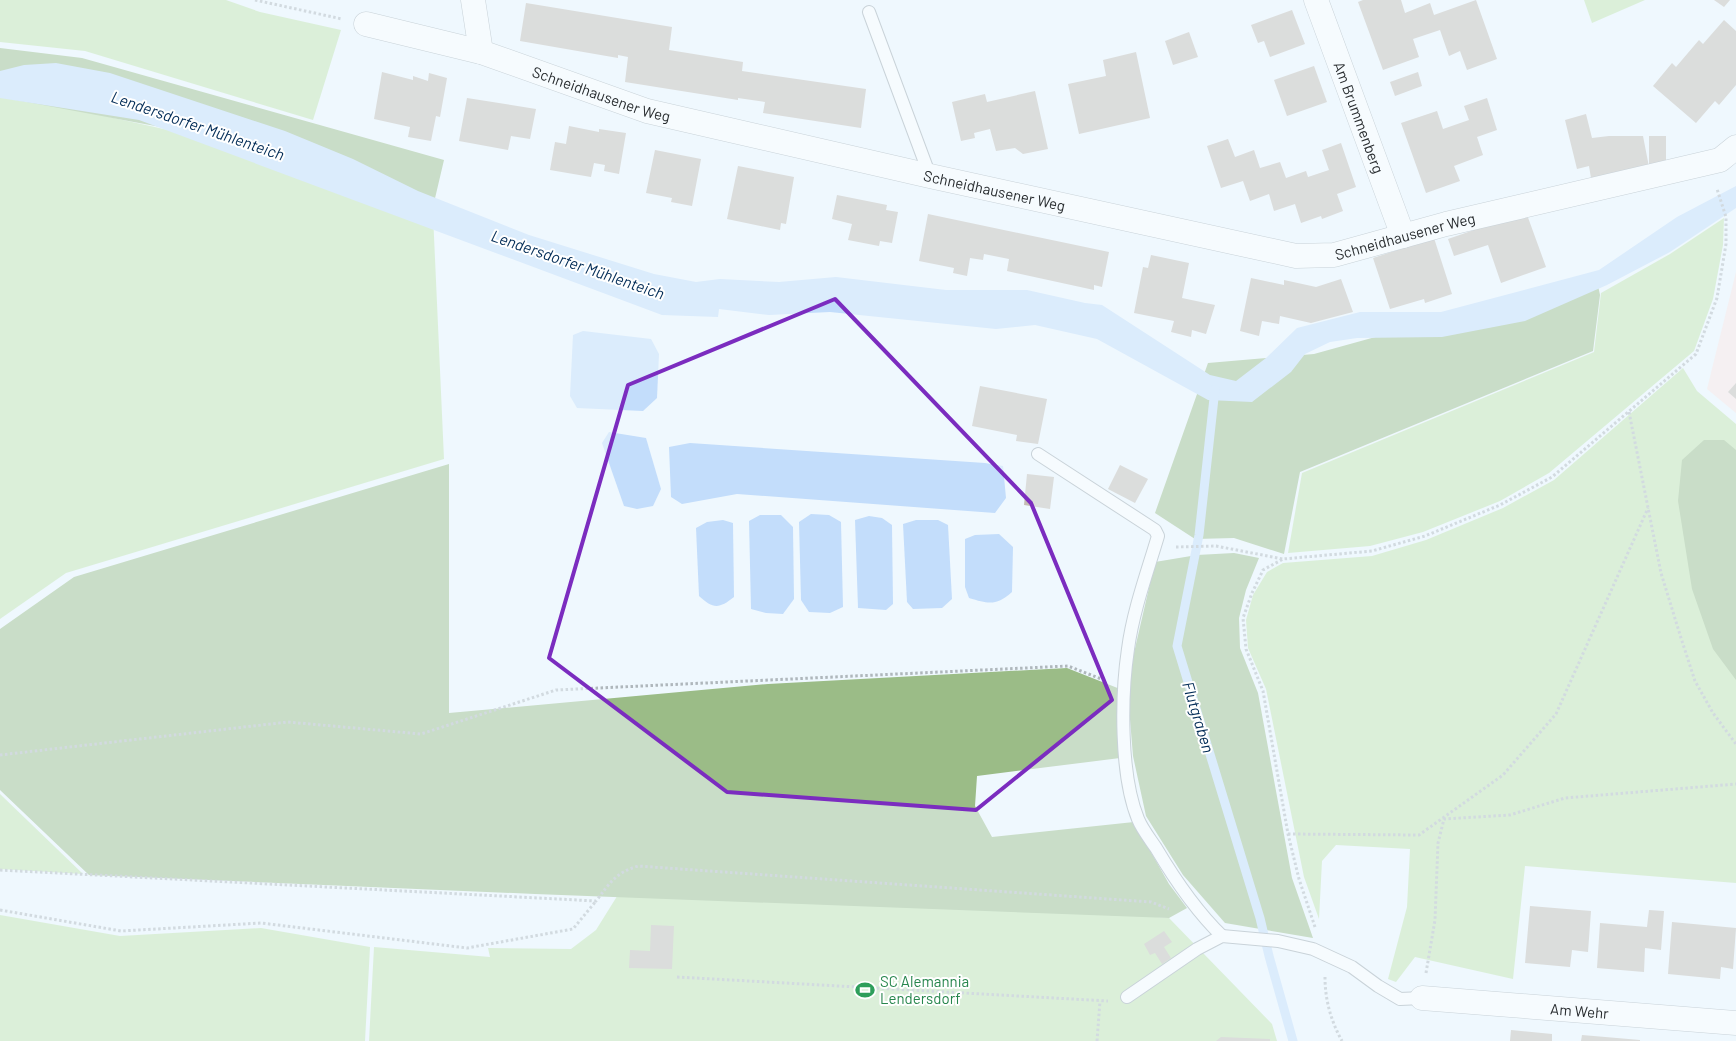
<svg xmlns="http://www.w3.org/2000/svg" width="1736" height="1041" font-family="Barlow,sans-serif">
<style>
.industrial{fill:#fce7e4}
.green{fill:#c3e5ae}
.forest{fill:#9bbc87}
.water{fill:#c3ddfb}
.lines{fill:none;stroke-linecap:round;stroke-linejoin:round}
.stream{stroke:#c3ddfb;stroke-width:9}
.building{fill:#c4bcb3}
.service-casing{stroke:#9ca6ad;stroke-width:14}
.minor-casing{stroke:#9ca6ad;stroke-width:25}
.path{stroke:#afb7bc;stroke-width:3;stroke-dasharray:2.5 2.5;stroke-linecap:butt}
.service{stroke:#fff;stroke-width:12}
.minor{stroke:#fff;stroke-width:24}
.marked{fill:none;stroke:#7b2cbf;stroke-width:4;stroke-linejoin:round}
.labels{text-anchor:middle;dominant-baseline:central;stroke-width:4;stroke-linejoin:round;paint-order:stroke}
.street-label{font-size:15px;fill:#282c2f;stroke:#fff}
.leisure-label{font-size:15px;fill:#27864d;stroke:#fff;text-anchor:start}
.water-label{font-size:16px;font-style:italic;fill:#002b56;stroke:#fff}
</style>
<rect width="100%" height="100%" fill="#eff8fe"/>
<path class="industrial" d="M1736,272V413L1707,389Z"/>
<g class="green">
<path d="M0,0H226L260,12L341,30L313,120L85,51L0,42Z"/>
<path d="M1584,0H1645L1592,23Z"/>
<path d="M0,93L182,133L433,214L444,459L66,573L0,619Z"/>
<path d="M1724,218L1723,245L1713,299L1694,351L1549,473L1500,501L1423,532L1370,546L1288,553L1302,473L1594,352L1601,293L1670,254Z"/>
<path d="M1683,368L1697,391L1736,424V883L1525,866L1513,979L1415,957L1396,982L1388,979L1407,907L1410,849L1336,845L1322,861L1319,919L1304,877L1266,689L1248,648L1246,620L1253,595L1267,572L1283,563L1372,556L1426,540L1503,508L1554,480Z"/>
<path d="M0,794L83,874L0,869Z"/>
<path d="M629,877L1169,918L1272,1024L1277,1041H369L374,947L490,957L488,948L571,949L596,930Z"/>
<path d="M0,915L120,936L261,928L370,947L365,1041H0Z"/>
</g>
<g class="forest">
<path d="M0,48L82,58L444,160L432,211L182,131L0,97Z"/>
<path d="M1596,276L1600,295L1593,351L1300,472L1284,554L1234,538L1195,539L1155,513L1208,363L1314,354Z"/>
<path d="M1704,440H1724L1736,450V680L1713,649L1692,589L1678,501L1682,460Z"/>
<path d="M449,464V713L768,684L1067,668L1120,689V758L977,776L975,806L992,837L1134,822L1169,884L1187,908L1169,918L535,894L89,875L0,790V629L74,577Z"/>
<path d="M1234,553L1259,558L1246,590L1239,618L1240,648L1258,693L1292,878L1313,938L1225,923L1183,875L1146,816L1133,756L1127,683L1155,562L1197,555Z"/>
</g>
<g class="water">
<path d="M56,63L110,73L285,131L353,159L418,191L529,235L654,274L696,282L720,279L779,282L836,277L946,290H1027L1085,303L1102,305L1210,375L1236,381L1266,358L1297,328L1360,312H1441L1599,270L1677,217L1736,186V208L1670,252L1607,285L1525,321L1442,337L1357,338L1330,342L1305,354L1291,372L1252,402L1208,400L1097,339L1035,325L996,329L830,312L769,315L719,309L718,317L662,315L139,120L0,98V71L24,65Z"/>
<path d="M583,331L651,339L659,354L657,398L643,411L577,408L570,396L573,335Z"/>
<path d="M609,432L646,438L661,489L653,506L637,509L624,506L602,443Z"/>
<path d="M690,443L985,463L1003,466L1006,498L995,513L737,494L682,504L671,497L669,447Z"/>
<path d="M811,514L829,515L841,522L843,607L830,613L809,612L801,600L799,522Z"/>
<path d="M760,515H781L793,527L794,599L783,614L766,613L751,609L749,521Z"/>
<path d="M869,516L882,518L892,525L893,604L886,610L858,608L855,520Z"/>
<path d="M723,520L733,523L734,597C719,609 713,609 699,596L696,528L707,522Z"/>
<path d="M916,520H938L948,525L952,599L942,608L913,609L907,602L903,524Z"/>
<path d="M999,534L1013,547L1012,592C996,606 989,604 969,598L965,587V539L975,535Z"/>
</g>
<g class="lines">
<path class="stream" d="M1215,389L1199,535L1177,646L1260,918L1269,956L1293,1041"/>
</g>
<g class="building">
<path d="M1363,0H1401L1405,13L1430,3L1434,15L1476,0L1497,59L1467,70L1460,51L1449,56L1440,30L1413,39L1419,57L1383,70L1358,2Z"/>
<path d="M1714,0H1730L1724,7Z"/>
<path d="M526,3L672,27L669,50L743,62L742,71L866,89L861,128L763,113L765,102L738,98V100L625,82L628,57L618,55V58L520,41Z"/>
<path d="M1292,10L1305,44L1270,57L1264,41L1258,43L1251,25Z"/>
<path d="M1724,20L1736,31V85L1719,105L1715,101L1696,123L1653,86L1672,63L1676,67L1699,40L1703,44Z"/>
<path d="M1189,32L1198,57L1173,65L1165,41Z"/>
<path d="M1136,52L1150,118L1079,134L1068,84L1106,76L1103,60Z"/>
<path d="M1314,66L1327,102L1287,116L1274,80Z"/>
<path d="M382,72L413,80V76L428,81L429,73L447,78L440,117L436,116L431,141L408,137L410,127L374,119Z"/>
<path d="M1418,72L1422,86L1395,96L1390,82Z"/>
<path d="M1035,91L1048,149L1023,154L1015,148L996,151L990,129L974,133L975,138L961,141L952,102L985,94L987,102Z"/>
<path d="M467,98L536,109L530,139L511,136L508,150L459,141Z"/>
<path d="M1487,98L1497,130L1477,137L1483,155L1454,166L1460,181L1426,193L1401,123L1437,111L1443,129L1469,120L1464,106Z"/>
<path d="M1586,114L1592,138L1609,136H1643L1649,167L1592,184L1589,166L1577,169L1565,120Z"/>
<path d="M569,126L599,132V129L626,133L619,174L604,171L605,165L594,163L591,177L550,170L555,142L566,144Z"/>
<rect x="1649" y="136" width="17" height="31"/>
<path d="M1228,139L1235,157L1254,150L1260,168L1280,162L1286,178L1306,171L1308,177L1329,170L1322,150L1341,143L1356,187L1337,194L1343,211L1322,219L1321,216L1301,223L1295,204L1274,211L1269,194L1250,201L1243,181L1221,188L1207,146Z"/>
<path d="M655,150L701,159L692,206L671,202L672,198L646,193Z"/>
<path d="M738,166L794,177L786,224L781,223L780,230L727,219Z"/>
<path d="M837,195L887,205L886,210L898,212L892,243L880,241L879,246L848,240L852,224L832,219Z"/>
<path d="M1526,212L1546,267L1501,283L1488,245L1454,256L1448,239Z"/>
<path d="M928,214L1109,252L1102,287L1094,285V290L1007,271L1009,259L984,254L983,260L970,258L967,276L953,273L954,268L919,261Z"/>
<path d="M1434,238L1452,294L1425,303L1424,299L1390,309L1373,258Z"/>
<path d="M1151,255L1189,263L1182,298L1215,305L1206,334L1192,330L1191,337L1171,332L1174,321L1134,313L1143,267L1148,268Z"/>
<path d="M1251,278L1284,285V280L1316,287L1341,279L1353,312L1311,323L1280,316L1279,324L1262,321L1259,336L1240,331Z"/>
<path d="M1736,383V399L1728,392Z"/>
<path d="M980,386L1047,399L1038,444L1016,441L1017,435L972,426Z"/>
<path d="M1120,465L1148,479L1135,503L1108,489Z"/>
<path d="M1027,474L1054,477L1050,509L1024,505Z"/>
<path d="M1530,906L1591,911L1588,952L1572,950L1570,967L1525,963Z"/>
<path d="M1649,910L1664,911L1661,950L1645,948L1644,972L1597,968L1600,923L1647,927Z"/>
<path d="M1672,922L1736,928L1733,969L1721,967L1720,979L1668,974Z"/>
<path d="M651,925L674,926L672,969L629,968L630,950L650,951Z"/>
<path d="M1164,931L1172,942L1164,947L1171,958L1162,964L1155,953L1150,955L1144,944Z"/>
<path d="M1511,1030L1552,1034V1041H1510Z"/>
<path d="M1582,1035L1640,1040V1041H1581Z"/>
<path d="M1221,1037L1270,1039V1041H1216Z"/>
</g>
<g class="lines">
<g class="service-casing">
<g id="service">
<path d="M869,12L930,176"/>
<path d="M1038,454L1155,530L1158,536C1147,573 1133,611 1128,649C1121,696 1120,775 1138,819C1142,829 1150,839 1156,848C1175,880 1195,910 1222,936"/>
<path d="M1127,997L1197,949L1222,936L1278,941L1313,949L1352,967L1378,986L1400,999L1422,998"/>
</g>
</g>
<g class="minor-casing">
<g id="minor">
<path d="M473,0L481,52"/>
<path id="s1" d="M1316,0L1403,236"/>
<path id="s2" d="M366,24L481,52L647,111L930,176L1296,256L1334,255L1446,224L1720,160L1736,147"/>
<path id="s3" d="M1422,998L1736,1023"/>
</g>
</g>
<g class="path">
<path d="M255,0L342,19"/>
<path d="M1629,412L1661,573L1681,638L1695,681L1713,713L1736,744"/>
<path d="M1176,547L1216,546L1283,559"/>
<path d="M0,755L288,722L421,734L556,690L1068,666L1104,680"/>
<path d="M1288,834L1419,835L1503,775L1556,714L1648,508"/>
<path d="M0,870L596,901C610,883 615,873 638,866L1151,902L1169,909"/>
<path d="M0,910L121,931L261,923L467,948L573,929L596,901"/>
<path d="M1315,927L1299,879L1288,834L1263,691L1246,649L1243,618L1252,593L1263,570L1283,559L1372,551L1425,536L1500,505L1552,477L1696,354L1717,298L1726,244V217L1717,189"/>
<path d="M1426,973L1435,920L1438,843L1444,819L1510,815L1565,798L1736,784"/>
<path d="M677,977L1108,1001"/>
<path d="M1325,977C1325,1000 1331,1021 1342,1041"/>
<path d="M1097,1041L1100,1001"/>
</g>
<use href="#service" class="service"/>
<use href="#minor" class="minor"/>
</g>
<path d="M0 0H1736V1041H0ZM835,299L1031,503L1112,700L976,810L727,792L549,658L628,385Z" fill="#eff8fe" fill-opacity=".55" fill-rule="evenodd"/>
<path class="marked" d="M835,299L1031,503L1112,700L976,810L727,792L549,658L628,385Z"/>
<defs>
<g id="stadium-bare" transform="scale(1.5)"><path d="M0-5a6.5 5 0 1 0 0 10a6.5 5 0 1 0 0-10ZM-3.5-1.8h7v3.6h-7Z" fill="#2e9e5b" stroke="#fff" stroke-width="2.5" paint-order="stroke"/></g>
</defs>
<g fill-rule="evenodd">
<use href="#stadium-bare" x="865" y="990"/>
</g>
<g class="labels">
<g class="street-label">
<text stroke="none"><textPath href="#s2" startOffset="246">Schneidhausener Weg</textPath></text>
<text stroke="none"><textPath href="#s1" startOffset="125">Am Brummenberg</textPath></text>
<text stroke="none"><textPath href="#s2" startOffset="651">Schneidhausener Weg</textPath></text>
<text stroke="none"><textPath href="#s2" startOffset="1071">Schneidhausener Weg</textPath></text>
<text stroke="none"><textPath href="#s3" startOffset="158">Am Wehr</textPath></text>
</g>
<g class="leisure-label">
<text x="880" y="981">SC Alemannia<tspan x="880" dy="17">Lendersdorf</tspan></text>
</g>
<g class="water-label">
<text transform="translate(198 125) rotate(19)">Lendersdorfer Mühlenteich</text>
<text transform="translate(578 264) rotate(19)">Lendersdorfer Mühlenteich</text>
<text transform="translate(1199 717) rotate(73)">Flutgraben</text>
</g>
</g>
</svg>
